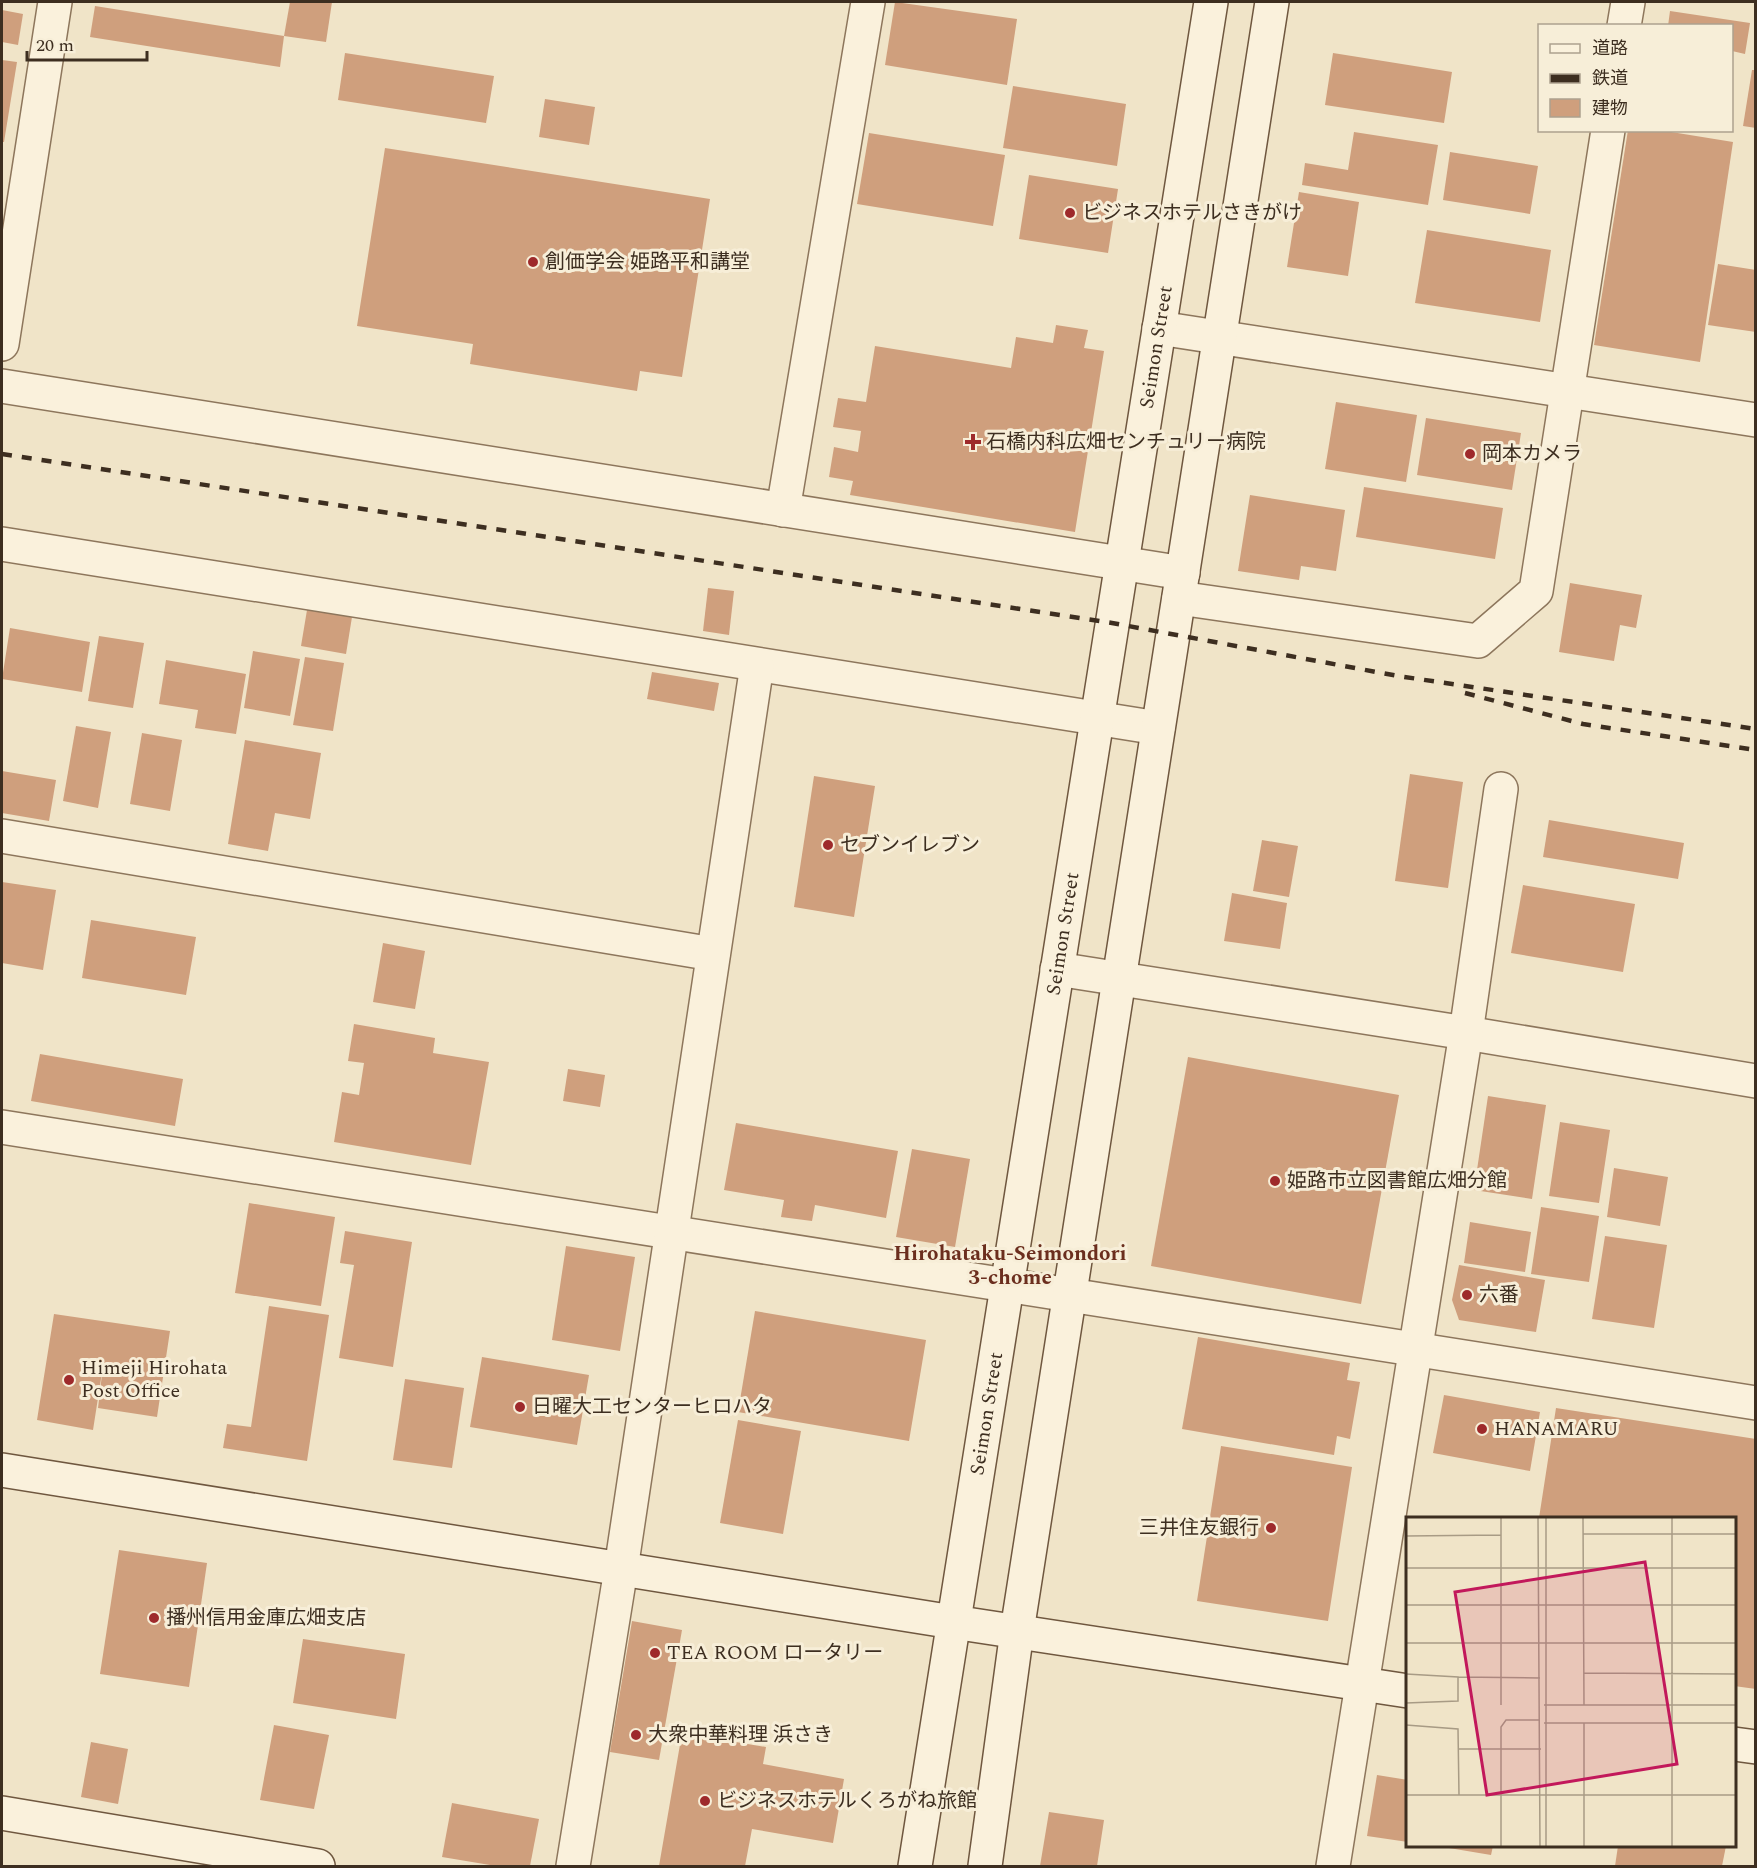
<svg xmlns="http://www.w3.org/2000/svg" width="1757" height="1868" font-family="Spectral,'Noto Sans JP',serif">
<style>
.building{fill:#cf9f7d}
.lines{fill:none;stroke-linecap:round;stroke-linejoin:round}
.street-casing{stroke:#8d765c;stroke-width:36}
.secondary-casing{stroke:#6f573f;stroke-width:36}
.street{stroke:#faf1dc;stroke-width:33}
.secondary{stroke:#faf1dc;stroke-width:33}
.rail{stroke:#3d2e20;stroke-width:4.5;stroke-dasharray:10 10;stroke-linecap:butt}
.poi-dot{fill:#9e2a2b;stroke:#f7eed8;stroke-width:2}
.labels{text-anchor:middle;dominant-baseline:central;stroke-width:6;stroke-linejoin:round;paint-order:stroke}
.poi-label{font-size:20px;fill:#3d2e20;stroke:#f7eed8;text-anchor:start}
.street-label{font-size:20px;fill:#3d2e20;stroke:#f7eed8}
.neighbourhood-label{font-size:21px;font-weight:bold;fill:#6b2e1e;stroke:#f7eed8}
.inset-road{fill:none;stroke:#a89b85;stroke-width:1.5}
.view{fill:#c2185b;fill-opacity:0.15;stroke:#c2185b;stroke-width:3}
.inset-edge{fill:none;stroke:#3d2e20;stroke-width:3}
</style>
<rect width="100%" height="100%" fill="#f0e4c8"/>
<g class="building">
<path d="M290,2H332L326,42L284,36Z"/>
<path d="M895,2L1017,19L1007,85L885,65Z"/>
<path d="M95,6L284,36L280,67L90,37Z"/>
<path d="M2,10L23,14L18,45L2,42Z"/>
<path d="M1670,11L1750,23L1745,54L1732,51V26H1668Z"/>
<path d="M345,53L494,76L486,123L338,100Z"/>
<path d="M1333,53L1452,72L1444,123L1325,105Z"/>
<path d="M2,60L17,62L4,142H2Z"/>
<path d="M1752,70H1756V128L1743,126Z"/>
<path d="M1013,86L1126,104L1117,166L1003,148Z"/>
<path d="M545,99L595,107L589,145L539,137Z"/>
<path d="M1628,130H1659L1733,142L1700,362L1594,345Z"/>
<path d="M1354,132L1438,145L1428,205L1302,185L1305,163L1348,170Z"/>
<path d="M869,133L1005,155L993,226L857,204Z"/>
<path d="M385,148L710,199L682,377L640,371L637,391L470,364L473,344L357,326Z"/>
<path d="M1450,152L1538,166L1530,214L1443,200Z"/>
<path d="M1029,175L1118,189L1108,253L1019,239Z"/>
<path d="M1299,192L1359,202L1348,276L1287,267Z"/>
<path d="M1427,230L1551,250L1540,322L1415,303Z"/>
<path d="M1718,264L1756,270V332L1708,325Z"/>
<path d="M1056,325L1088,330L1084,348L1104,351L1075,532L850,495L853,481L829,477L834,447L858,452L861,431L833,427L838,398L866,402L875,346L1011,368L1016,337L1053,343Z"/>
<path d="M1336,402L1417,415L1406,482L1325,469Z"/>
<path d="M1426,418L1521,433L1512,490L1417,475Z"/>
<path d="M1364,487L1503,508L1495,559L1356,537Z"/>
<path d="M1250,495L1345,510L1336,571L1301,566L1299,580L1238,571Z"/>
<path d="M1570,583L1642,595L1636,628L1620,625L1614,661L1559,652Z"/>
<path d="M708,588L734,591L729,635L703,631Z"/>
<path d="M307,610L352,617L346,654L301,646Z"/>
<path d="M10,628L90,642L82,692L2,679Z"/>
<path d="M99,636L144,643L133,708L88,701Z"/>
<path d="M253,651L300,659L290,716L244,708Z"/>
<path d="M305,657L344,663L333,731L293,725Z"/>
<path d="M166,660L246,674L236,734L195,728L198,710L159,704Z"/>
<path d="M652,672L719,683L714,711L647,699Z"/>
<path d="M76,726L111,732L98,808L63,801Z"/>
<path d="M142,733L182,740L170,811L130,804Z"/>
<path d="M245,740L321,753L310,819L275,813L268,851L228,844Z"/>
<path d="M2,771L56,780L49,821L2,813Z"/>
<path d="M1410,774L1463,782L1448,888L1395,881Z"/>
<path d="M814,776L875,786L854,917L794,907Z"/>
<path d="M1549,820L1684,843L1678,879L1543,857Z"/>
<path d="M1262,840L1298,846L1289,897L1253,891Z"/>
<path d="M2,882L56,890L43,970L2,963Z"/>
<path d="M1523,885L1635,904L1623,972L1511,953Z"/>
<path d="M1232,893L1287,903L1280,949L1224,941Z"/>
<path d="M91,920L196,937L186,995L82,978Z"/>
<path d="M383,943L425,951L415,1009L373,1002Z"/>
<path d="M354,1024L435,1038L433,1053L489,1062L471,1165L334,1142L342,1092L359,1095L364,1063L348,1061Z"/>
<path d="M40,1054L183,1079L175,1126L31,1101Z"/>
<path d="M1188,1057L1399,1095L1361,1304L1151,1266Z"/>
<path d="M568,1069L605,1075L600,1107L563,1101Z"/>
<path d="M1488,1096L1546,1105L1532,1199L1474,1190Z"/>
<path d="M1560,1122L1610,1130L1599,1203L1549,1196Z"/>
<path d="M736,1123L898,1151L886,1218L815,1205L812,1221L781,1217L784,1200L724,1190Z"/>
<path d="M912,1149L970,1159L955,1247L896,1237Z"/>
<path d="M1614,1168L1668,1177L1660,1226L1607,1217Z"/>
<path d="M249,1203L335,1217L321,1306L235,1293Z"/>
<path d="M1541,1207L1599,1216L1589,1282L1531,1274Z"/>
<path d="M1470,1222L1531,1232L1525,1272L1464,1263Z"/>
<path d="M345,1231L412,1242L393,1367L339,1358L354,1265L340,1263Z"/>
<path d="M1605,1236L1667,1245L1654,1328L1592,1319Z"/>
<path d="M566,1246L635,1257L620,1351L552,1340Z"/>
<path d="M1459,1265L1545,1280L1536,1332L1459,1320L1452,1300Z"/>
<path d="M269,1306L329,1315L307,1461L223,1448L227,1424L251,1427Z"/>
<path d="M755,1311L926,1340L909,1441L738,1412Z"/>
<path d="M54,1314L170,1331L157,1417L98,1408L103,1366L93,1430L37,1420Z"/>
<path d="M1198,1337L1350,1363L1347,1380L1360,1382L1350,1439L1337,1436L1334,1455L1182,1429Z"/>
<path d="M482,1357L589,1375L577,1445L470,1427Z"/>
<path d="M405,1379L464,1388L452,1468L393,1460Z"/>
<path d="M1444,1395L1540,1412L1530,1471L1433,1453Z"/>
<path d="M1556,1408L1756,1439V1689L1734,1686V1518H1539Z"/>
<path d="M738,1420L801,1431L783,1534L720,1523Z"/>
<path d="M1221,1446L1352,1467L1328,1621L1197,1601Z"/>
<path d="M119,1550L207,1563L189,1687L100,1674Z"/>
<path d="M632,1621L682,1630L659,1760L610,1752Z"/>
<path d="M303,1639L405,1654L396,1719L293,1703Z"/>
<path d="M274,1725L329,1735L314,1809L260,1800Z"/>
<path d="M682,1733L766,1747L763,1764L844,1779L833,1843L752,1829L745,1866H659Z"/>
<path d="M91,1742L128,1749L118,1804L81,1797Z"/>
<path d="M1377,1775L1408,1780V1842L1367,1836Z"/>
<path d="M452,1803L539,1819L530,1866H496L442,1857Z"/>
<path d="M1049,1812L1104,1820L1097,1866H1040Z"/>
<path d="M1437,1846H1493L1491,1855Z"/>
<path d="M1618,1846H1726L1722,1866H1615Z"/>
</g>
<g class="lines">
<g class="street-casing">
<g id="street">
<path d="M1624,26L1628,2"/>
<path d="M1159,328L1756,420"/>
<path d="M2,344L55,2"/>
<path d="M2,386L1183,573"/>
<path d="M783,510L868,2"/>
<path d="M2,544L1158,728"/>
<path d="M1179,598L1478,641L1536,591L1608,130"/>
<path d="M2,836L713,954"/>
<path d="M1057,969L1466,1033L1756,1081"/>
<path d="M2,1127L1756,1403"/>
<path d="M573,1866L621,1569L757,665"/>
<path d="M1333,1866L1466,1033L1501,789"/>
</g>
</g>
<g class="secondary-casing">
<g id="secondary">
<path d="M2,1470L953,1622L1408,1691"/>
<path d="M1734,1744L1756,1747"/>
<path d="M2,1813L318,1866"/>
<path id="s1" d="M915,1866L1211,2"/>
<path d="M985,1866L1017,1631L1272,2"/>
</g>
</g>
<use href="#street" class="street"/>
<use href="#secondary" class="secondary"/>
<g class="rail">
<path d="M2,454L1112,623L1398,676L1756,729"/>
<path d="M1465,693L1583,724L1756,750"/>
</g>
</g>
<g class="poi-dot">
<circle cx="1070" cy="213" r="6"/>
<circle cx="533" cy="262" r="6"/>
<path d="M970 433h6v6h6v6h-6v6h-6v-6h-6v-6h6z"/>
<circle cx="1470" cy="454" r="6"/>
<circle cx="828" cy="845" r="6"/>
<circle cx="1275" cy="1181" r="6"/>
<circle cx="1467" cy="1295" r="6"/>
<circle cx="69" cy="1380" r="6"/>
<circle cx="520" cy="1407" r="6"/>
<circle cx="1482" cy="1429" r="6"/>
<circle cx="1271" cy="1528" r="6"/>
<circle cx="154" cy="1618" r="6"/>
<circle cx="655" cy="1653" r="6"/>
<circle cx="636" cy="1735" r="6"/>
<circle cx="705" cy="1801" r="6"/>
</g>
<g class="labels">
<g class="poi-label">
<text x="1082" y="213">ビジネスホテルさきがけ</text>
<text x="545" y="262">創価学会 姫路平和講堂</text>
<text x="986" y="442">石橋内科広畑センチュリー病院</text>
<text x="1482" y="454">岡本カメラ</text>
<text x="840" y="845">セブンイレブン</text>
<text x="1287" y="1181">姫路市立図書館広畑分館</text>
<text x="1479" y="1295">六番</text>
<text x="81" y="1368">Himeji Hirohata<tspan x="81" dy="23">Post Office</tspan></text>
<text x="532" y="1407">日曜大工センターヒロハタ</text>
<text x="1494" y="1429">HANAMARU</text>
<text x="1259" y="1528" text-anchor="end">三井住友銀行</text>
<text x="166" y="1618">播州信用金庫広畑支店</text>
<text x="667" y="1653">TEA ROOM ロータリー</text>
<text x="648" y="1735">大衆中華料理 浜さき</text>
<text x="717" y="1801">ビジネスホテルくろがね旅館</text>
</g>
<g class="street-label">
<text stroke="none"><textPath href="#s1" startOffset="1538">Seimon Street</textPath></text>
<text stroke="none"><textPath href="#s1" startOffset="944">Seimon Street</textPath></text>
<text stroke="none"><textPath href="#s1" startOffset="458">Seimon Street</textPath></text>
</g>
<g class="neighbourhood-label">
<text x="1010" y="1254">Hirohataku-Seimondori<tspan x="1010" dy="24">3-chome</tspan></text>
</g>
</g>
<g transform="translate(1406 1517)">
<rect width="330" height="330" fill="#f0e4c8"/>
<path class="inset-road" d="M95,1V188M132,1L134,329M177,1L178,188M177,17H330M0,19L95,18M0,51H330M0,88H330M0,126H330M178,156L330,157M0,157L52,160V184L0,186M52,160L134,161M138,188H330M138,206H330M0,208L52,212L53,278M53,232H135M0,278H330M95,329V210L100,203H133M140,329V1M178,329V206M266,329V1"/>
<path class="view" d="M239,45L271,247L81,278L49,75Z"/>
<rect width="330" height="330" class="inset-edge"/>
</g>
<rect width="1757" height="1868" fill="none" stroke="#3d2e20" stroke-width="6"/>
<rect x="1538" y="24" width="195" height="108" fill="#f7eed8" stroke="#ada18e" stroke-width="1.5"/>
<rect x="1550" y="44" width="30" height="9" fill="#faf1dc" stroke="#ada18e" stroke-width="1.5"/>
<text x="1592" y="54" font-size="18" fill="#3d2e20">道路</text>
<rect x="1550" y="74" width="30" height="9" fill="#3d2e20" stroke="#ada18e" stroke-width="1.5"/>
<text x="1592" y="84" font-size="18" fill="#3d2e20">鉄道</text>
<rect x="1550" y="99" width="30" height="18" fill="#cf9f7d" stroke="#ada18e" stroke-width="1.5"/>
<text x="1592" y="114" font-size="18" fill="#3d2e20">建物</text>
<path d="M27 51v9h120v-9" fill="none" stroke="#3d2e20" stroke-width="3"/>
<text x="36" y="51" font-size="18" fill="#3d2e20" stroke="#f7eed8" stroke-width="4.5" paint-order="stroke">20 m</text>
</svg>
